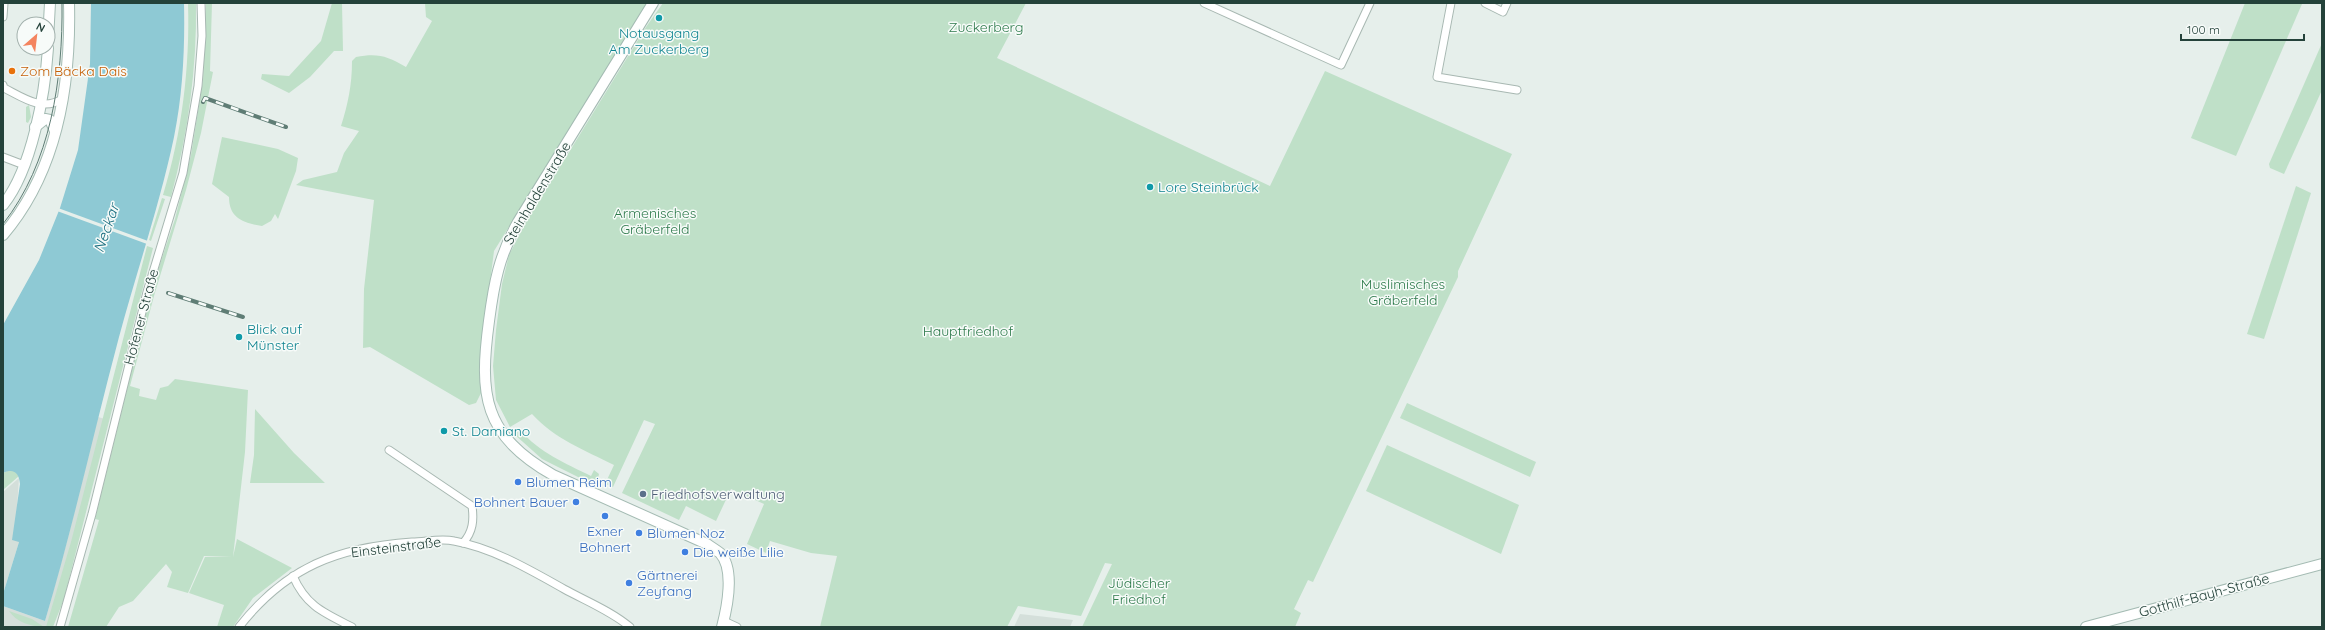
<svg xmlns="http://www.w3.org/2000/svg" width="2325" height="630" font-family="Quicksand,sans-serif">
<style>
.built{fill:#d4dfda}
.green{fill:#bfe0c8}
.water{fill:#8ec9d4}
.pier{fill:#e6efeb}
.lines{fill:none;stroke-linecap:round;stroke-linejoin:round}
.street-casing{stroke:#a8b8b2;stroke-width:9}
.secondary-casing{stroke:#a4bbb3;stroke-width:12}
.street{stroke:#fff;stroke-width:7}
.secondary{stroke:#fff;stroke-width:10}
.tram{stroke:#5f7d75;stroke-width:1}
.rail-casing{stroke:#5f7d75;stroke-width:4}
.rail{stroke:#f7fbf9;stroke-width:2.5;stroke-dasharray:8;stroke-linecap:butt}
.culture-dot{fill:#0f9aa8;stroke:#f7fbf9;stroke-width:1.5}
.food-dot{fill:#e8710a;stroke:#f7fbf9;stroke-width:1.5}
.shop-dot{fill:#3f7fe0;stroke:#f7fbf9;stroke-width:1.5}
.service-dot{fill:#5c6f8a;stroke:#f7fbf9;stroke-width:1.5}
.labels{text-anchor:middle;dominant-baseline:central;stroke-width:3;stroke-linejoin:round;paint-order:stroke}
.park-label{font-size:14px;fill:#2d7a4b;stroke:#f7fbf9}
.culture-label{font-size:14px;fill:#0d838f;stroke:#f7fbf9;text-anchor:start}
.food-label{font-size:14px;fill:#c56008;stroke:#f7fbf9;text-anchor:start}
.street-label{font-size:14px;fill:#24423a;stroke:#f7fbf9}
.shop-label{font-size:14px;fill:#366cbe;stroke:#f7fbf9;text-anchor:start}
.service-label{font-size:14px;fill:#4e5e75;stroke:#f7fbf9;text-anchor:start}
.water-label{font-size:15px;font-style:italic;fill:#1c6f80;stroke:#f7fbf9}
</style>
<rect width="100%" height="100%" fill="#e6efeb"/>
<g class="built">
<path d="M98,417L105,419L50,627H3V606L45,621L67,541Z"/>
<path d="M19,478L16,522L19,542L3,594V492Z"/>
<path d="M1020,614L1073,620L1070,627H1014Z"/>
</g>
<g class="green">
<path d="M188,3H196C197,69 188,133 171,197L163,195C182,133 190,67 188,3Z"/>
<path d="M206,3H212L210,71L213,72L201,133L186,190L154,296L130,386L140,389L139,396L156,400L160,388L168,386L175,379L248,390L245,452L233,557L237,539L292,568L253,598L233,627H217L224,605L189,593L205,557H232L204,556L188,593L167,587L172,572L166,564L133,601L119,607L106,627H68L99,520L95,519L152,288L175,219L191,155L203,80Z"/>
<path d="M332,3H342L343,51H334L310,77L289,93L261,79L262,74L289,76L321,41Z"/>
<path d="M425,3H648L494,251L481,353V393L476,403L469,405L370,347L363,348L364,289L374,200L296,185L303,180L337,172L344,153L359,131L341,126C348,104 352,85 352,61L356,57C378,53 387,56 406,67L432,21L426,17Z"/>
<path d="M663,3H1026L997,58L1270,186L1325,71L1512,154L1458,271V277L1329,548L1313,582L1308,580L1294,609L1301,613L1295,627H1082L1112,564L1105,563L1081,616L1018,606L1007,627H820L837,556L811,553L770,541L766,553L747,544L764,504L731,489L716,521L686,506L679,520L622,493L655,424L644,420L613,487L605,484L614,465C584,450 555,439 532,414L510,427L496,400L493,366L496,330L502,284L509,255L526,222L646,27Z"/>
<path d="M2245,3L2302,4L2236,156L2191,138Z"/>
<path d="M2322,43V90L2284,174L2270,168L2269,164Z"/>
<path d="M29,105L31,117L28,123L26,122V107Z"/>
<path d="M222,137L278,149L298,158L296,171L278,219L275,214L271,221L262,226C243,223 229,218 229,197L212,184Z"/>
<path d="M2296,186L2311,193L2264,339L2247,334Z"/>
<path d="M162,198L165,199L151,241L149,240Z"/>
<path d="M147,246L153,248L64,599L53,627H46L71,542Z"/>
<path d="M1407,403L1536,462L1530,477L1400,418Z"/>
<path d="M255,409L294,453L325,483H250L254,455Z"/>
<path d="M520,430C540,453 565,463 591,476L594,470L599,474L597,483L594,485L542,459L514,434Z"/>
<path d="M1387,445L1519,505L1501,554L1366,491Z"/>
<path d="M10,470L15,471L19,476L3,490V473Z"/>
<path d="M9,611L32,619L44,627C32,627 16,622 9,611Z"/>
</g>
<path class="water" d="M91,3H184C185,47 183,93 174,137C160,204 137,270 119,337C94,431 73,527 45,621L3,606V594L19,542L12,540L20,484C19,473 14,468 3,473V325L39,260L60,208L78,150L90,64Z"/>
<path class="pier" d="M58,208L148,241L147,244L57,211Z"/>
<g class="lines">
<g class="street-casing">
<g id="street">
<path d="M1204,3L1341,65L1370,3"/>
<path d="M1451,3L1437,77L1517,90"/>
<path d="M1485,3L1503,12L1507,3"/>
<path d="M3,17L4,3"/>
<path d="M3,85L4,88C22,97 42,112 62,99"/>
<path d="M3,157L24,165"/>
<path d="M389,450L472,506C474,520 473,532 463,543"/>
<path d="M293,576C306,606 324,613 352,627"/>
<path d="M724,621L737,627"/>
<path d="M60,627L92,514L147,292L183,173L198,86L202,36L201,3"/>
<path d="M239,627C286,567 338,547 412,542C425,542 441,538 454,541C493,548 530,570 564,589C586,601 611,611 630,627"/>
</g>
</g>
<g class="secondary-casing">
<g id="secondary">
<path d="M653,3L518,222C499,256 494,283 489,321C479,395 483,435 553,475L707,544C711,547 716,550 720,553C735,569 727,608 722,627"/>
<path d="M48,40L50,3"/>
<path d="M35,127L45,119L50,120L55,131"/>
<path d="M3,205C32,169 45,94 48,48"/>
<path d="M3,235C57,172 71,84 69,3"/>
<path d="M2086,627L2322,564"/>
</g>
</g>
<use href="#street" class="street"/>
<use href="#secondary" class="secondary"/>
<path class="tram" d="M3,224C51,163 63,79 62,3"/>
<g class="rail-casing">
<g id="rail">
<path d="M203,102L205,98L286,127"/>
<path d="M168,293L243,317"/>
</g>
</g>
<use href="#rail" class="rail"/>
</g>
<g class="culture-dot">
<circle cx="659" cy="18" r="4"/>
<circle cx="1150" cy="187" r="4"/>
<circle cx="239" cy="337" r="4"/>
<circle cx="444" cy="431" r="4"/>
</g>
<circle class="food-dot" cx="12" cy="71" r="4"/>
<g class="shop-dot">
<circle cx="518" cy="482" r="4"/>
<circle cx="576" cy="502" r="4"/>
<circle cx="605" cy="516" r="4"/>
<circle cx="639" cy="533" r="4"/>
<circle cx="685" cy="552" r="4"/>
<circle cx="629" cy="583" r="4"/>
</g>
<circle class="service-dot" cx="643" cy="494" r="4"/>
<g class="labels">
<g class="park-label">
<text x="986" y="27">Zuckerberg</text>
<text x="655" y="213">Armenisches<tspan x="655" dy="16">Gräberfeld</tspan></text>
<text x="1403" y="284">Muslimisches<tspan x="1403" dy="16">Gräberfeld</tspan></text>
<text x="968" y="331">Hauptfriedhof</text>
<text x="1139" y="583">Jüdischer<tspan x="1139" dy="16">Friedhof</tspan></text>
</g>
<g class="culture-label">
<text x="659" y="33" text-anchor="middle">Notausgang<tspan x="659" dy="16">Am Zuckerberg</tspan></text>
<text x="1158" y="187">Lore Steinbrück</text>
<text x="247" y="329">Blick auf<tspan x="247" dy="16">Münster</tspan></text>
<text x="452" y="431">St. Damiano</text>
</g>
<g class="food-label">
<text x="20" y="71">Zom Bäcka Dais</text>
</g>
<g class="street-label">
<text transform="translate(537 193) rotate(-59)">Steinhaldenstraße</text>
<text transform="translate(141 317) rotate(-75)">Hofener Straße</text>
<text transform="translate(396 547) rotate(-7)">Einsteinstraße</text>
<text transform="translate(2204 595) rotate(-15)">Gotthilf-Bayh-Straße</text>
</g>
<g class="shop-label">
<text x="526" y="482">Blumen Reim</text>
<text x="568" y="502" text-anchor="end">Bohnert Bauer</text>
<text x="605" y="531" text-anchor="middle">Exner<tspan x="605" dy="16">Bohnert</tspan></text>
<text x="647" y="533">Blumen Noz</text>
<text x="693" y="552">Die weiße Lilie</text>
<text x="637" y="575">Gärtnerei<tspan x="637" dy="16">Zeyfang</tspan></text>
</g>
<g class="service-label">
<text x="651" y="494">Friedhofsverwaltung</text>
</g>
<g class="water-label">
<text transform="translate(106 228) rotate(-71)">Neckar</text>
</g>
</g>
<rect width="2325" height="630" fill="none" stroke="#24423a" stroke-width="8"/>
<g transform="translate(36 36) rotate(28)"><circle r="19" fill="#f7fbf9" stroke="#a3b1ad"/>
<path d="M0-3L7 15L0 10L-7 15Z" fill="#f4845f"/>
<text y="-6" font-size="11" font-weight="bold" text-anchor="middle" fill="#24423a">N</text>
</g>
<path d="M2181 34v6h123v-6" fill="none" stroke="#24423a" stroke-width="2"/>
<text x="2187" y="34" font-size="12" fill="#24423a" stroke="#f7fbf9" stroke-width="3" paint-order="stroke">100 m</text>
</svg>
